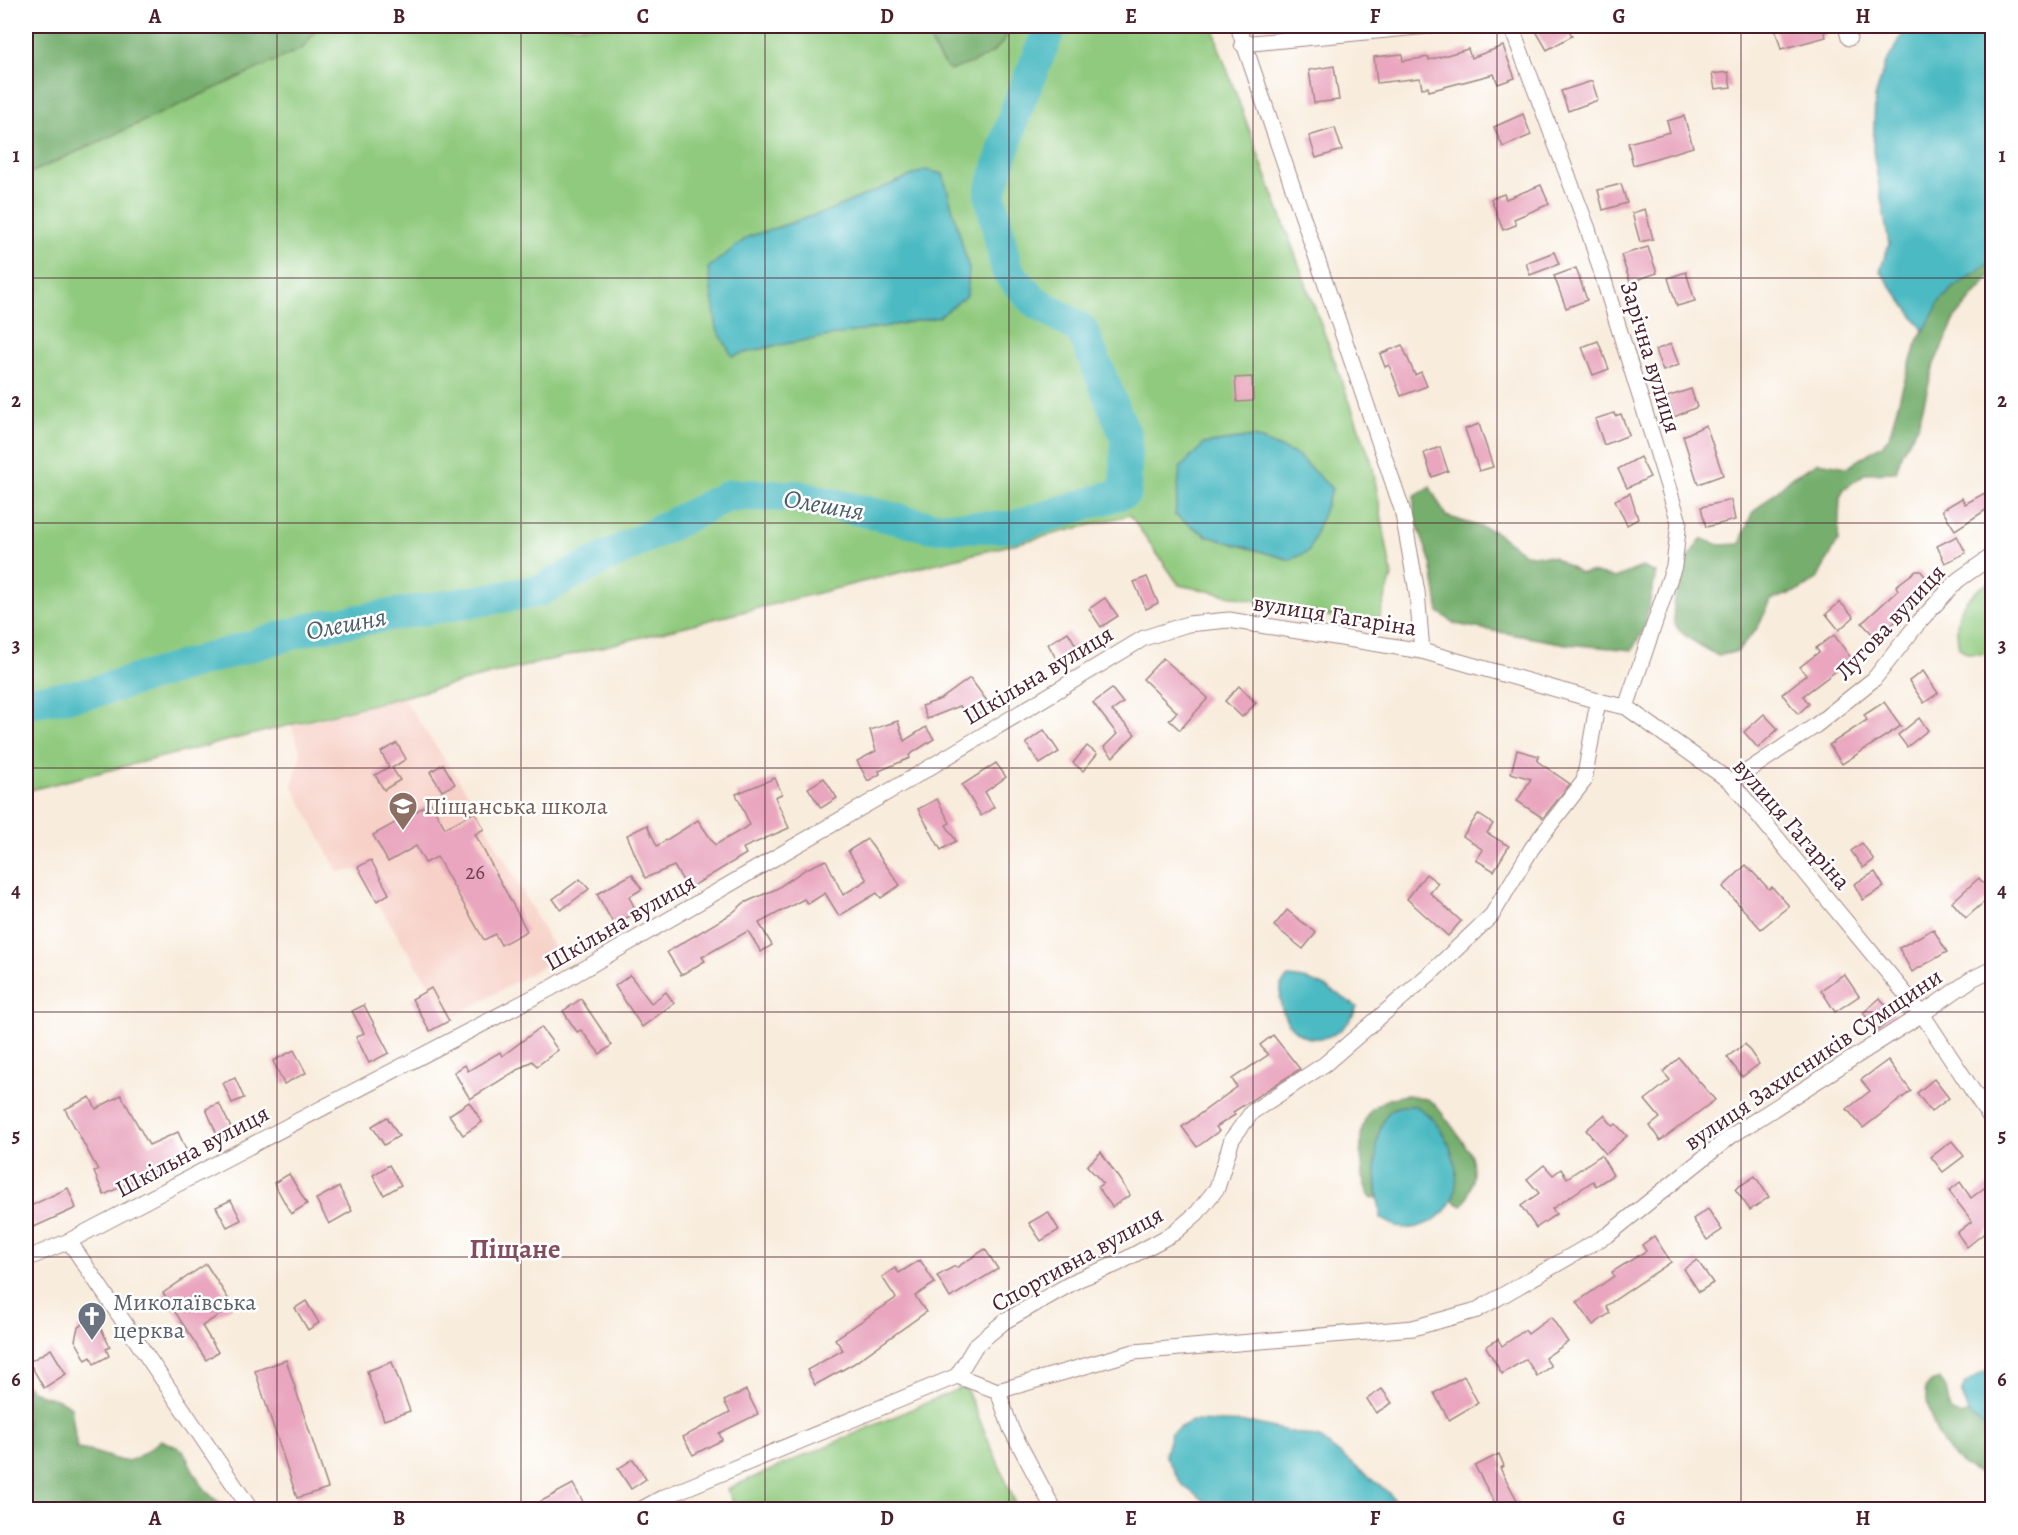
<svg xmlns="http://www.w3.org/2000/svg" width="2018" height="1535" font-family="Alegreya,serif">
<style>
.built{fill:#f7d1c7}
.green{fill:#90ca7e;stroke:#6d7454;stroke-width:1.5;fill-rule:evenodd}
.forest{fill:#74ae6d;stroke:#5f664c;stroke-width:1.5}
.water{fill:#4bbac2;stroke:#4a6c76;stroke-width:1.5}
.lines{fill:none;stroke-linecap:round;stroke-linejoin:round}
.river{stroke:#4bbac2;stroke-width:32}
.building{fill:#e9a6be}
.lane-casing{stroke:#a18684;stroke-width:10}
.street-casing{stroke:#a18684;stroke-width:17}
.lane{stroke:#fff;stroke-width:8}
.street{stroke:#fff;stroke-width:15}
.grid{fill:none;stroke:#4a1f2b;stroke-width:1.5;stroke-opacity:0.55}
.labels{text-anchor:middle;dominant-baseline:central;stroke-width:5;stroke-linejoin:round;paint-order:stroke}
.number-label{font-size:21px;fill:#724150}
.street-label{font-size:24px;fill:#4a1f2b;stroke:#fff}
.education-label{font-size:24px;fill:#785e54;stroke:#fff;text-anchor:start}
.worship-label{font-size:24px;fill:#5b616d;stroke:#fff;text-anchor:start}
.water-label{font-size:26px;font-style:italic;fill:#4a5d67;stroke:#fff}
.quarter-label{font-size:27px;font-weight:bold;fill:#824e5e;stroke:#fff}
.neatline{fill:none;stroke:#4a1f2b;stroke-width:2}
.grid-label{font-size:20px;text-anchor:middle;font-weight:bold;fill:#4a1f2b}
</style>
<rect width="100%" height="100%" fill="#fff"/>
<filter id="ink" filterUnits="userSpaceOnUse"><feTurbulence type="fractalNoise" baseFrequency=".0167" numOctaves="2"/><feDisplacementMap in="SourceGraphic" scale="12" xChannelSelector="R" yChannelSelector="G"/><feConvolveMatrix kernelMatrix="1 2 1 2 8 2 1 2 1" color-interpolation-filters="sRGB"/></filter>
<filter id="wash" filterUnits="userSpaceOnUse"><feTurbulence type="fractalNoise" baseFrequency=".008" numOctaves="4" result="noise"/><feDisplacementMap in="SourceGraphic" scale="24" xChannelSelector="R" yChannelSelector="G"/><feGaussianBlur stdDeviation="1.35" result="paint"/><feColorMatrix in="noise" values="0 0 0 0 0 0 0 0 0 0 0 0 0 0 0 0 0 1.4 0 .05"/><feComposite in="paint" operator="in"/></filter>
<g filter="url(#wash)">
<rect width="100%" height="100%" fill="#f8ecdc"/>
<path class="built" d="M403,698L467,792L559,957L451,1019L356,870L338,872L292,785L301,754L292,727Z"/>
<g class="green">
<path d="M319,26H929L932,46L943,63L1008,34L1010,26H1214L1218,45L1372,463L1392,576L1377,626L1179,585L1130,515L26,791V175L302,48ZM825,212L773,346L732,356L748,237ZM1254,437L1297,455L1291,560L1207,536L1175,515L1204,444Z"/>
<path d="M1992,581V655L1967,653L1959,647C1952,613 1963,597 1992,581Z"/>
<path d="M965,1386L1018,1509H736L727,1489Z"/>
</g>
<g class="forest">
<path d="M26,26H319L303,48L26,175Z"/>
<path d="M929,26H1010C1004,53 975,63 950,70C937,58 929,44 929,26Z"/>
<path d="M1992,261V275L1956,317L1934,364L1918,426L1902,452L1896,472L1866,473L1844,489L1840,498L1838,541L1817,579L1800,590L1771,600L1758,627L1738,651L1718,656C1706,648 1689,641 1679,630C1663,614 1687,554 1701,539L1720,545L1740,544L1752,513L1792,477L1819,462L1847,467L1882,445L1889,437C1900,397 1915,331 1941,300C1955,284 1975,273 1992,261Z"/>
<path d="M1430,487L1446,516L1494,531L1525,554L1553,557L1580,573L1591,572L1615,578L1642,567L1656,573L1644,629L1632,650L1566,644L1455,624L1439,612L1431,563L1414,515V496Z"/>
<path d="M1406,1095C1413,1096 1422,1097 1429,1100C1437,1104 1467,1146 1471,1156C1476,1171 1471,1194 1462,1206L1453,1201L1457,1172L1376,1160L1377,1198H1371C1363,1187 1363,1175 1362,1162C1357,1124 1365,1100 1406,1095Z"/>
<path d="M1940,1379L1946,1388L1950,1411L1960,1416L1968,1413L1992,1433V1478C1950,1468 1930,1431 1925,1389L1931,1382Z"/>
<path d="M26,1385C39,1399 57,1395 71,1407L77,1449C126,1455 116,1477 161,1440L183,1450C193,1470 205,1500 228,1506L229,1509H26Z"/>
</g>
<g class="water">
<path d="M1907,26H1992V261L1955,286L1940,301L1924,331L1880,271L1889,244L1873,151L1875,98L1884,67Z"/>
<path d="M925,170L943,174L969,269L967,295L939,317L773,346L732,356L717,329L708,268L748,237L825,212Z"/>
<path d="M1254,437L1297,455L1332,489L1309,551L1291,560L1207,536L1175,515L1180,468L1204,444Z"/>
<path d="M1288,977C1319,979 1333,991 1357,1007C1343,1045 1294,1052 1282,1009C1279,1002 1281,993 1281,985Z"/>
<path d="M1416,1106C1454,1128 1478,1201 1428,1223C1409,1232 1397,1229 1381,1218C1377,1193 1368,1125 1393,1109C1399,1105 1409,1106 1416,1106Z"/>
<path d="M1983,1372L1992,1373V1433L1968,1413L1961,1393L1965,1384Z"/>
<path d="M1191,1421L1252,1423L1319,1438L1389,1493L1402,1509H1216L1182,1485L1165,1455L1171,1433Z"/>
</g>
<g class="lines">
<path class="river" d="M26,702L91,693L316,627L539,591L730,495L798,496L931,527H1012L1126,492V437L1082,330L1033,300L1007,271L990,194L1016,110L1051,26"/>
</g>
<g id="blocks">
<g class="building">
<path d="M1533,26H1567L1572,36L1547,50Z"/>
<path d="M1785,26H1823L1826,37L1781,49L1775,28Z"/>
<path d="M1503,46L1515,78L1498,84L1494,74L1429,91L1428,87L1422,88L1420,78L1377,83L1374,57L1402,54L1403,61L1429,57V60L1468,49L1471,58Z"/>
<path d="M1334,66L1339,100L1314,103L1309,70Z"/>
<path d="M1728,72L1731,87L1715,89L1712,74Z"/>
<path d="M1592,81L1598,100L1568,111L1561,91Z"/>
<path d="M1523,114L1531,135L1503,147L1494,127Z"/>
<path d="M1684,116L1693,147L1633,165L1628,143L1670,132L1667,121Z"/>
<path d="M1335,128L1342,150L1316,158L1309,136Z"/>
<path d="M1621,184L1627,203L1603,210L1598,190Z"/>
<path d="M1541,185L1549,204L1514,219L1516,225L1503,230L1491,199L1504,194L1506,199Z"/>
<path d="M1645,209L1653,239L1640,242L1632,213Z"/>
<path d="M1648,247L1657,273L1630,282L1621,255Z"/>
<path d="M1554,252L1559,264L1530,275L1526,263Z"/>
<path d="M1576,268L1587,300L1566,308L1554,276Z"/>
<path d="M1686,272L1695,301L1677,306L1668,278Z"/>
<path d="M1598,341L1609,369L1593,375L1582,347Z"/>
<path d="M1671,344L1679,365L1663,371L1655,350Z"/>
<path d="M1402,345L1415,375L1421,372L1427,386L1401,396L1389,365L1385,367L1380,354Z"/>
<path d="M1252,377L1253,401L1237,402L1235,378Z"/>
<path d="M1691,389L1697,407L1674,417L1667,397Z"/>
<path d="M1614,413L1615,416L1621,414L1629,435L1604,445L1595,419Z"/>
<path d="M1479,424L1493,467L1479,471L1465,429Z"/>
<path d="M1706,425L1723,475L1698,484L1683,436Z"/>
<path d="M1440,447L1448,471L1432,477L1424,453Z"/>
<path d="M1640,457L1650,477L1627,488L1618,469Z"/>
<path d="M1992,489V506L1955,530L1942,510L1962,498L1965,504Z"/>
<path d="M1630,493L1638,519L1627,525L1615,500Z"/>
<path d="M1731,500L1735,520L1706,527L1701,507Z"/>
<path d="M1957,536L1966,553L1945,563L1937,546Z"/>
<path d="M1916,571H1921L1933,587L1895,617L1897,620L1877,639L1862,623L1898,590L1896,586Z"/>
<path d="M1147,577L1158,603L1146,609L1134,582Z"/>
<path d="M1105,598L1118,616L1101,627L1089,609Z"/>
<path d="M1840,602L1854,617L1839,630L1826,614Z"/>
<path d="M1068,632L1078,649L1058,662L1048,644Z"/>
<path d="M1834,635L1852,659L1803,696L1809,704L1798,714L1782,694L1806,675L1800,667L1819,652L1816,648Z"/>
<path d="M1163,658L1208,698L1180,730L1169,720L1177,712L1143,679Z"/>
<path d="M1923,671L1938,693L1924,703L1909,681Z"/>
<path d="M970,678L990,705L971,720L960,706L927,719L922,706L941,699Z"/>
<path d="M1239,686L1256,703L1242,717L1225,701Z"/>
<path d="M1112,689L1123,703L1112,711L1135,734L1113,757L1104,747L1117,734L1093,703Z"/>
<path d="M1884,702L1901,726L1842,764L1829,745L1867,720L1864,715Z"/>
<path d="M1764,714L1778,729L1758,748L1744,732Z"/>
<path d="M1919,718L1928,730L1907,747L1898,735Z"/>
<path d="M898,721L904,741L926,727L934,739L909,755L910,758L879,771L880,774L868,781L857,761L876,751L870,730Z"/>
<path d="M1044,730L1059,752L1040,764L1026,743Z"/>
<path d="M397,743L406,759L392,768L400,780L384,790L375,775L389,767L381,752Z"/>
<path d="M1087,746L1097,754L1083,771L1073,763Z"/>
<path d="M1517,750L1539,756L1537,761L1570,784L1543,818L1517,801L1531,779L1511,773Z"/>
<path d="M996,763L1006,777L985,792L994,807L981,816L962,785Z"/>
<path d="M443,764L455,784L442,791L430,772Z"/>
<path d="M775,778L782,794L775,797L789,828L743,848L746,854L688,889L674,866L645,878L627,835L647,825L657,846L698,820L715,845L750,825L736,794Z"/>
<path d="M824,778L837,798L821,808L808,788Z"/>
<path d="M937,799L950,823L946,825L956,841L941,850L918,809Z"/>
<path d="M431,803L445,828L475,812L484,829L475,834L527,931L501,945L495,934L484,940L437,857L425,863L416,846L388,862L373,835Z"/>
<path d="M1478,814L1493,824L1487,833L1509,846L1494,871L1476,860L1483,850L1463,836Z"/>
<path d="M867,839L900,885L881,898L877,893L839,916L825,893L808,904L804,899L759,923L772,945L761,952L748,931L702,957L705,961L681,975L667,952L731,914L744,903L776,889L806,869L826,860L843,895L867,880L848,851Z"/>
<path d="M1862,843L1874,860L1863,868L1851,851Z"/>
<path d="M371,860L389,894L377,901L358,867Z"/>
<path d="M1746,865L1769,889L1772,887L1789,906L1761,929L1723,887Z"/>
<path d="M1875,872L1884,887L1863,900L1854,884Z"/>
<path d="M632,874L642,889L629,897L637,912L614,925L597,894Z"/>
<path d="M1426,874L1438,883L1430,893L1461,921L1448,936L1407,899Z"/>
<path d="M1979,878L1992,895L1966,918L1952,902Z"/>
<path d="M580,879L589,889L561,910L553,899Z"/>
<path d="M1287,910L1316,933L1303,949L1274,926Z"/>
<path d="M1933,929L1947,952L1912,972L1899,948Z"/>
<path d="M1844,974L1859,996L1835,1012L1821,990Z"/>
<path d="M630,975L651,1003L666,992L674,1003L642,1027L615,986Z"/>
<path d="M431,988L449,1021L430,1031L412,999Z"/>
<path d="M1880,998L1895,1016L1878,1030L1863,1013Z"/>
<path d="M581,999L612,1045L600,1054L581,1030L577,1032L563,1011Z"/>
<path d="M364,1005L389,1053L369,1063L356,1037L364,1033L352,1011Z"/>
<path d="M541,1027L558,1050L537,1066L532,1061L470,1099L454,1072L465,1065L468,1071L500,1052L502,1056Z"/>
<path d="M1273,1035L1300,1069L1233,1112L1235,1115L1216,1127L1219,1131L1197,1147L1182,1127L1237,1087L1232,1079L1268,1055L1260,1045Z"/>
<path d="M1745,1044L1759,1064L1742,1077L1727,1057Z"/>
<path d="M294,1050L306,1073L284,1084L273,1061Z"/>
<path d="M1679,1058L1715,1100L1660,1141L1650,1126L1660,1118L1645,1100L1670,1080L1663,1072Z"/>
<path d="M1888,1060L1911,1091L1863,1128L1847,1109L1870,1091L1861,1080Z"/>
<path d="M235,1078L244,1098L232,1103L223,1083Z"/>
<path d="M1934,1079L1949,1098L1931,1112L1917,1093Z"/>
<path d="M121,1095L149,1145L178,1132L188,1154L104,1195L94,1172L98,1170L65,1109L90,1097L96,1109Z"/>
<path d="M469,1102L482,1122L463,1135L449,1115Z"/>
<path d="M219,1103L233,1132L219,1139L206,1109Z"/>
<path d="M1604,1115L1613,1126L1616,1124L1627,1136L1606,1154L1586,1130Z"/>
<path d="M387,1117L399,1136L384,1145L372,1126Z"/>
<path d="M1952,1141L1964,1156L1943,1172L1931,1157Z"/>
<path d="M1101,1152L1130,1195L1112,1207L1098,1187L1103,1183L1087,1166Z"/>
<path d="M1601,1155L1613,1175L1596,1186L1593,1181L1552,1209L1556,1214L1536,1228L1521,1206L1539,1193L1527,1179L1544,1165L1553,1175L1561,1169L1567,1178Z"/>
<path d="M389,1165L401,1185L384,1195L373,1175Z"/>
<path d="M289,1174L307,1204L291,1214L274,1183Z"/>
<path d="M1755,1176L1769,1197L1750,1210L1735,1189Z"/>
<path d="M1960,1182L1971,1198L1992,1182V1227L1967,1247L1957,1233L1972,1221L1949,1191Z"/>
<path d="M339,1187L352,1211L329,1224L316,1199Z"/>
<path d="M68,1188L76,1208L34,1227L26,1208Z"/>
<path d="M231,1200L241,1220L227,1227L216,1207Z"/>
<path d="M1708,1209L1722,1230L1707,1240L1693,1219Z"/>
<path d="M1048,1212L1059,1230L1041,1241L1029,1223Z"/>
<path d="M1654,1236L1671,1262L1606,1306L1610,1313L1593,1325L1577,1302L1614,1276L1612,1272L1646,1251L1642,1245Z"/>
<path d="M985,1249L998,1269L950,1298L937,1276L955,1266L956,1268Z"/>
<path d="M920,1260L935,1283L915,1296L926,1312L853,1364L815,1385L807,1370L843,1350L835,1339L896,1298L882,1277L895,1268L899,1273Z"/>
<path d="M1697,1260L1713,1283L1699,1292L1684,1269Z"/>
<path d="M206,1264L233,1306L202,1326L218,1352L206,1360L163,1293Z"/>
<path d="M306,1301L319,1323L308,1330L295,1308Z"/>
<path d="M1551,1317L1568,1342L1545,1358L1551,1366L1537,1376L1526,1359L1502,1374L1486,1347L1498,1339L1502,1346L1525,1330L1528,1334Z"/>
<path d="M87,1322L96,1326L99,1325L110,1347L106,1349L109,1356L94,1364L91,1357L86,1360L75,1340L78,1327Z"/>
<path d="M51,1349L66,1374L44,1388L29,1362Z"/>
<path d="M286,1360L328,1488L297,1498L255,1371Z"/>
<path d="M392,1362L410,1411L384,1420L367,1371Z"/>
<path d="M1464,1376L1478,1403L1449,1420L1434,1393Z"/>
<path d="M1382,1389L1392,1403L1376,1413L1367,1399Z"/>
<path d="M746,1390L758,1414L719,1433L722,1440L693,1455L683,1437L730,1412L724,1401Z"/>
<path d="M1499,1454L1504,1466L1500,1468L1519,1504L1509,1509H1498L1475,1466Z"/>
<path d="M633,1459L646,1479L631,1489L618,1469Z"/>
<path d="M573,1484L587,1509H527Z"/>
</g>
</g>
</g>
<g filter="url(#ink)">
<use href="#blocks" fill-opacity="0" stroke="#a18684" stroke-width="1.5"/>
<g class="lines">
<g class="lane-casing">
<path id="lane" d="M662,1498L668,1510"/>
</g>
<g class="street-casing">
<g id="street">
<path d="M1238,26L1402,509L1417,592L1422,651"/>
<path d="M1511,26L1588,229L1679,522L1674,566L1626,707"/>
<path d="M1846,26L1849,38"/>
<path d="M1242,44L1428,26"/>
<path d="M1731,782L1815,726L1874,679L1919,622L1958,580L1992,556"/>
<path d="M69,1241L251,1510"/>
<path d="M26,1259L69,1241L553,987L912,778L1144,638L1188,624L1229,620L1422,651L1598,701L1626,707L1731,782L1922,1014L1992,1120"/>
<path d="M957,1376L998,1391L1134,1352L1413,1328L1477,1310L1609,1234L1731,1136L1922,1014L1972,979L1992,969"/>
<path d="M998,1391L1011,1429L1054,1510"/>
<path d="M640,1510L662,1498L957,1376L976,1345L1005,1321L1079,1279L1117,1264L1174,1233L1197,1213L1217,1188L1232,1139L1252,1112L1325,1064L1433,971L1492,915L1532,848L1584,781L1598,701"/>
</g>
</g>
<use href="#lane" class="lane"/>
<use href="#street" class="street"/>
</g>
</g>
<path class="grid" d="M277,26V1510M521,26V1510M765,26V1510M1009,26V1510M1253,26V1510M1497,26V1510M1741,26V1510M26,278H1992M26,523H1992M26,768H1992M26,1012H1992M26,1257H1992"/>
<defs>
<g id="school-pin" transform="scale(1.5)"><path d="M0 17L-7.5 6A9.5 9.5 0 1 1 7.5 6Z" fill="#8d6e63" stroke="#fff"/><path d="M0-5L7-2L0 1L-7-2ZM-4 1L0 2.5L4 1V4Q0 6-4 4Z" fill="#fff"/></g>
<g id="church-pin" transform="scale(1.5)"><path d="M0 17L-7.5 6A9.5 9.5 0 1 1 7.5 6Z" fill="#6b7280" stroke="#fff"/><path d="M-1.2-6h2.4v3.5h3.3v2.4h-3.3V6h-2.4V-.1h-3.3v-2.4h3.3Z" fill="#fff"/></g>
</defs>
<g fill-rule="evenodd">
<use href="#school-pin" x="403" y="806"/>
<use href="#church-pin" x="92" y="1316"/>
</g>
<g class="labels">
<g class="number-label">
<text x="475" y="872">26</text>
</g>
<g class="street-label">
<text transform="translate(1651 357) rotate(73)">Зарічна вулиця</text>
<text transform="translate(1335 615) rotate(9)">вулиця Гагаріна</text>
<text transform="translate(1890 622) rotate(-47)">Лугова вулиця</text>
<text transform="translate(1038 675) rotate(-31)">Шкільна вулиця</text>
<text transform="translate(1792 824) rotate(49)">вулиця Гагаріна</text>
<text transform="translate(620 922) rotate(-30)">Шкільна вулиця</text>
<text transform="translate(1813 1059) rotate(-34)">вулиця Захисників Сумщини</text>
<text transform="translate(192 1151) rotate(-28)">Шкільна вулиця</text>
<text transform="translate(1077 1259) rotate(-29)">Спортивна вулиця</text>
</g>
<g class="education-label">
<text x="424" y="806">Піщанська школа</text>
</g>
<g class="worship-label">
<text x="113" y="1302">Миколаївська<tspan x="113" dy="28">церква</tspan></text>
</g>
<g class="water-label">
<text transform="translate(824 505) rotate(10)">Олешня</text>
<text transform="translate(346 624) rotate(-11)">Олешня</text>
</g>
<g class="quarter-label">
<text x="515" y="1249">Піщане</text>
</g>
</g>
<rect width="2018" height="1535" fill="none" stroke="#fff" stroke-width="66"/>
<rect x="33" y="33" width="1952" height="1469" class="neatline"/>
<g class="grid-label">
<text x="155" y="23">A</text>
<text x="399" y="23">B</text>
<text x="643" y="23">C</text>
<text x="887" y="23">D</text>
<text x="1131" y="23">E</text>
<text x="1375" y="23">F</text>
<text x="1619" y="23">G</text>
<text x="1863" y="23">H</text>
<text x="16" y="162">1</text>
<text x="2002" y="162">1</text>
<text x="16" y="407">2</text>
<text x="2002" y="407">2</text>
<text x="16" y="652">3</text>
<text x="2002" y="652">3</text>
<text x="16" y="897">4</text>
<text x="2002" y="897">4</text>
<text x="16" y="1142">5</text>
<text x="2002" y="1142">5</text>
<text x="16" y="1386">6</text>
<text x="2002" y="1386">6</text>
<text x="155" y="1525">A</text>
<text x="399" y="1525">B</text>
<text x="643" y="1525">C</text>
<text x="887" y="1525">D</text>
<text x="1131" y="1525">E</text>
<text x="1375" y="1525">F</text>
<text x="1619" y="1525">G</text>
<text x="1863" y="1525">H</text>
</g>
</svg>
